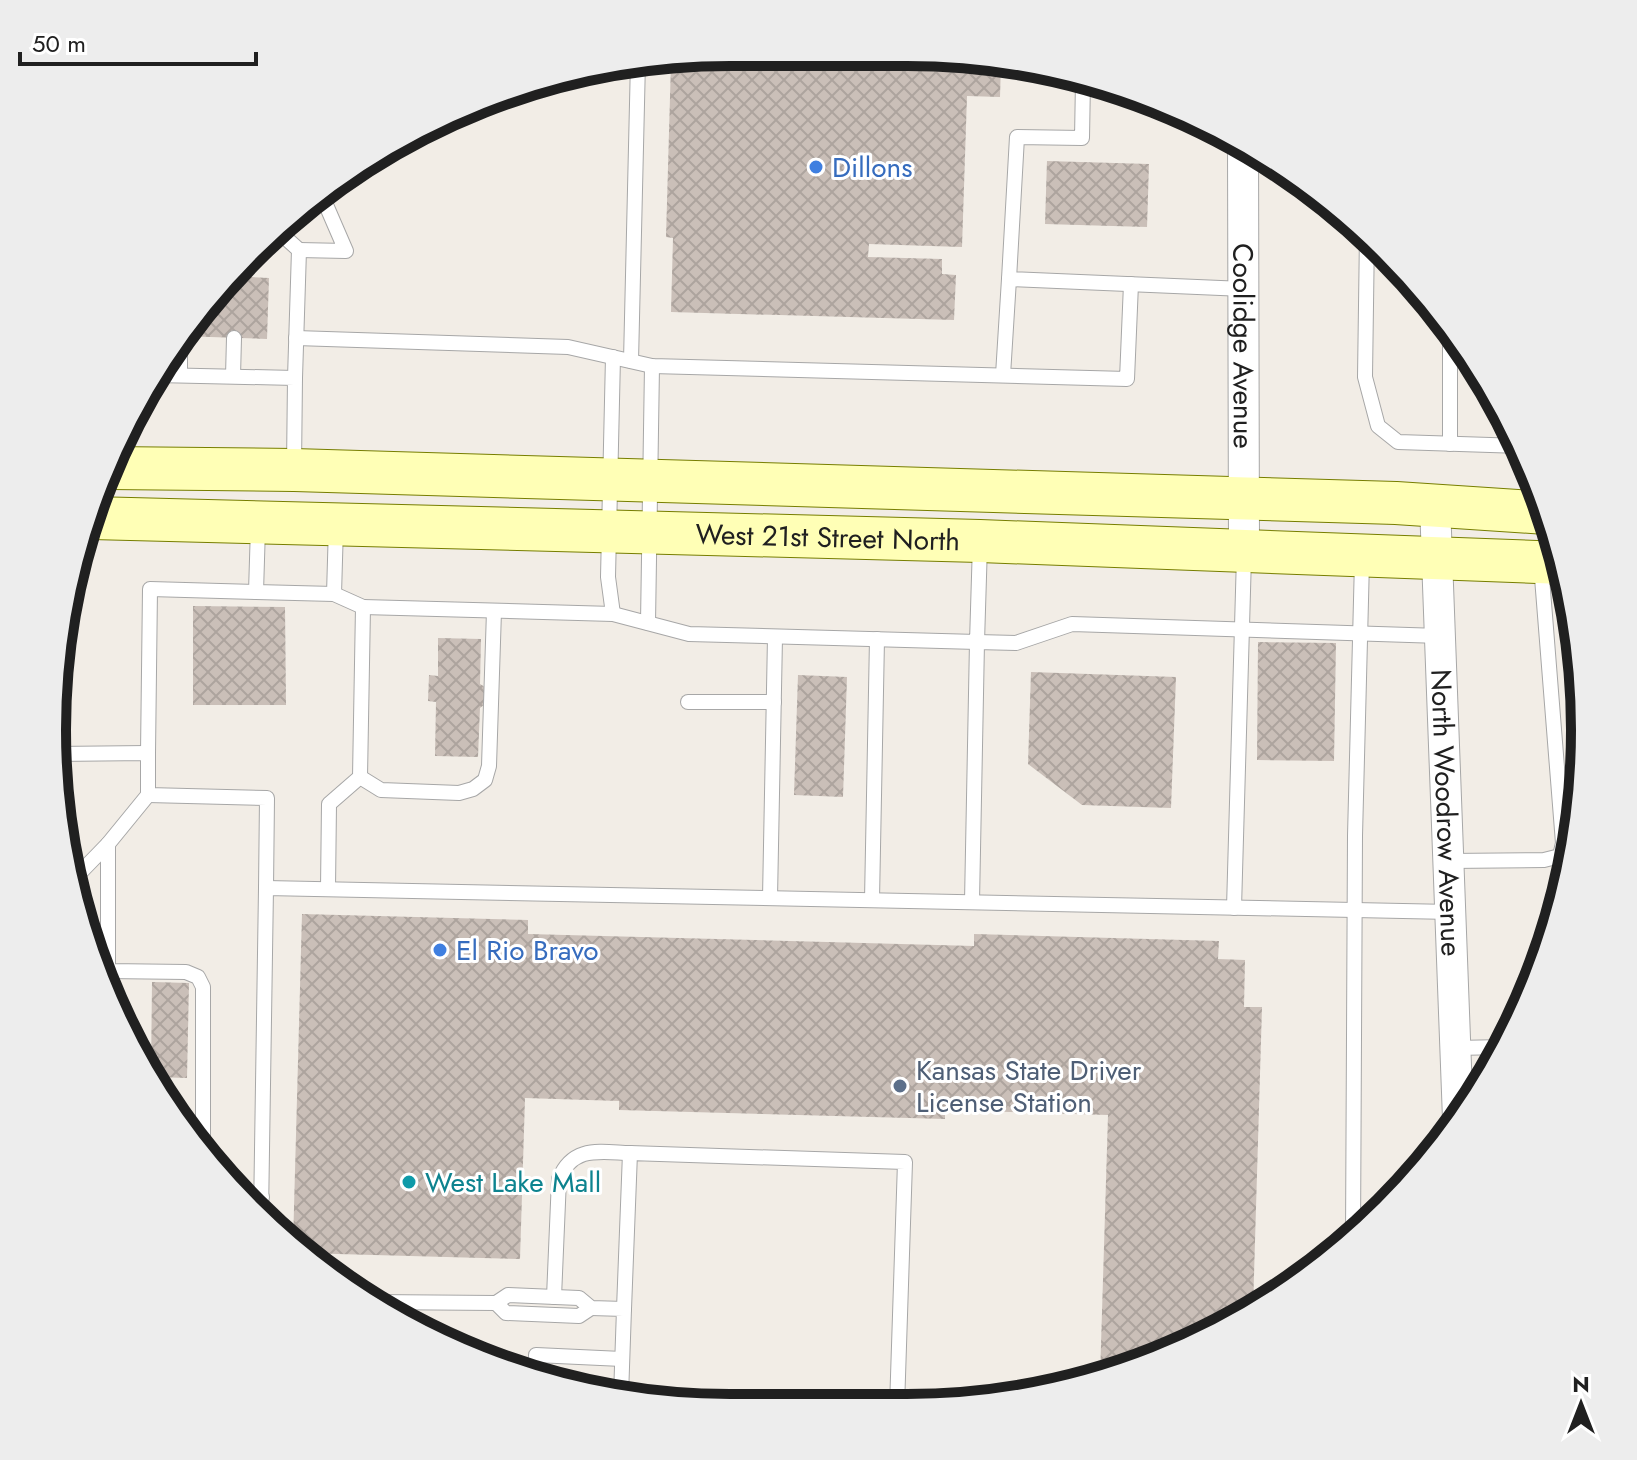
<svg xmlns="http://www.w3.org/2000/svg" width="1637" height="1460" font-family="Jost,sans-serif">
<style>
.building{fill:url(#building-cross-hatch)}
.lines{fill:none;stroke-linecap:round;stroke-linejoin:round}
.service-casing{stroke:#a7a7a7;stroke-width:16}
.minor-casing{stroke:#a7a7a7;stroke-width:32}
.secondary-casing{stroke:#777e00;stroke-width:44}
.service{stroke:#fff;stroke-width:14}
.minor{stroke:#fff;stroke-width:30}
.secondary{stroke:#ffffb6;stroke-width:42}
.shop-dot{fill:#3f7fe0;stroke:#fff;stroke-width:3}
.service-dot{fill:#5c6f8a;stroke:#fff;stroke-width:3}
.culture-dot{fill:#0f9aa8;stroke:#fff;stroke-width:3}
.labels{text-anchor:middle;dominant-baseline:central;stroke-width:6;stroke-linejoin:round;paint-order:stroke}
.shop-label{font-size:28px;fill:#366cbe;stroke:#fff;text-anchor:start}
.street-label{font-size:28px;fill:#202020;stroke:#fff}
.service-label{font-size:28px;fill:#4e5e75;stroke:#fff;text-anchor:start}
.culture-label{font-size:28px;fill:#0d838f;stroke:#fff;text-anchor:start}
.rim{fill:none;stroke:#202020;stroke-width:10}
</style>
<defs>
<pattern id="building-cross-hatch" width="8" height="8" patternUnits="userSpaceOnUse" patternTransform="scale(2)"><rect width="8" height="8" fill="#cabfb8"/><path d="M0 0l8 8M0 8l8-8" fill="none" stroke="#ada49e"/></pattern>
</defs>
<rect width="100%" height="100%" fill="#f2ede6"/>
<g class="building">
<path d="M730,52L1001,63L1000,97L967,96L962,247L869,244L868,257L942,259V274L956,275L954,320L671,312L673,238L666,237L671,62L651,60Z"/>
<path d="M1047,161L1149,164L1147,227L1045,224Z"/>
<path d="M233,276L269,278L267,339L180,336L192,317Z"/>
<path d="M193,606L285,607L286,705H193Z"/>
<path d="M438,638L481,639L480,684L485,687V704L480,708L478,757L435,756L436,702L428,701L429,675L438,676Z"/>
<path d="M1258,642L1336,643L1334,761L1257,760Z"/>
<path d="M1031,672L1176,677L1171,808L1082,805L1028,764Z"/>
<path d="M798,675L847,677L843,797L794,795Z"/>
<path d="M302,914L528,920V934L974,946V934L1219,941L1218,959L1245,960L1244,1007H1262L1253,1309L1206,1338L1100,1378L1108,1115L945,1110V1119L619,1110V1101L525,1098L520,1259L301,1253L293,1245Z"/>
<path d="M152,982L189,983L187,1078L154,1077L151,1073Z"/>
</g>
<g class="lines">
<g class="service-casing">
<g id="service">
<path d="M1083,81L1082,138L1017,137L1009,279L1244,289"/>
<path d="M1246,147L1243,149L1259,153L1273,169L1295,178"/>
<path d="M278,231L299,250L295,378"/>
<path d="M1367,234L1365,377L1378,426L1398,442L1521,446"/>
<path d="M299,250L346,251L320,191"/>
<path d="M236,277V273"/>
<path d="M296,338L568,347L652,366L1127,379L1131,284"/>
<path d="M631,361L638,61"/>
<path d="M156,375L295,378L294,466"/>
<path d="M180,375V336"/>
<path d="M1003,375L1009,279"/>
<path d="M233,376L234,338"/>
<path d="M1450,444V326"/>
<path d="M258,527L256,592L334,594"/>
<path d="M363,607L613,614L689,634L977,642L980,544"/>
<path d="M613,614L608,577L613,357"/>
<path d="M648,623L652,366"/>
<path d="M688,702H774"/>
<path d="M148,753L150,589L256,592"/>
<path d="M55,754L148,753V795L267,798L266,888"/>
<path d="M360,777L381,790L459,793L473,789L485,780L489,766L494,611"/>
<path d="M1449,861L1544,860L1560,856L1563,843L1541,565"/>
<path d="M72,886L73,880L108,844"/>
<path d="M328,888L329,804L360,777L363,607L334,594L336,526"/>
<path d="M770,898L775,637"/>
<path d="M872,900L877,639"/>
<path d="M972,902L977,642L1016,643L1072,624L1440,636"/>
<path d="M1234,908L1244,556"/>
<path d="M97,965L108,971L186,972L198,977L203,987V1151"/>
<path d="M108,993V844L148,795"/>
<path d="M1456,1048L1504,1047"/>
<path d="M241,1196L262,1197"/>
<path d="M261,1215L266,888L1451,912"/>
<path d="M1353,1237L1355,836L1362,561"/>
<path d="M554,1297L559,1179C573,1145 600,1152 630,1153"/>
<path d="M372,1302L496,1303L508,1295L579,1298L591,1308L624,1309L621,1396"/>
<path d="M496,1303L506,1313L579,1316L591,1308"/>
<path d="M624,1309L630,1153L905,1162L897,1407"/>
<path d="M535,1378L536,1355L622,1359"/>
</g>
</g>
<g class="minor-casing">
<g id="minor">
<path id="s1" d="M1243,142L1244,552"/>
<path id="s2" d="M1435,505L1458,1119"/>
</g>
</g>
<g class="secondary-casing">
<g id="secondary">
<path d="M109,468L294,470L1396,503L1546,513"/>
<path id="s3" d="M92,518L980,541L1563,563"/>
</g>
</g>
<use href="#service" class="service"/>
<use href="#minor" class="minor"/>
<use href="#secondary" class="secondary"/>
</g>
<g class="shop-dot">
<circle cx="816" cy="167" r="8"/>
<circle cx="440" cy="950" r="8"/>
</g>
<circle class="service-dot" cx="900" cy="1086" r="8"/>
<circle class="culture-dot" cx="409" cy="1182" r="8"/>
<g class="labels">
<g class="shop-label">
<text x="832" y="167">Dillons</text>
<text x="456" y="950">El Rio Bravo</text>
</g>
<g class="street-label">
<text stroke="none"><textPath href="#s1" startOffset="204">Coolidge Avenue</textPath></text>
<text stroke="none"><textPath href="#s3" startOffset="736">West 21st Street North</textPath></text>
<text stroke="none"><textPath href="#s2" startOffset="308">North Woodrow Avenue</textPath></text>
</g>
<g class="service-label">
<text x="916" y="1070">Kansas State Driver<tspan x="916" dy="32">License Station</tspan></text>
</g>
<g class="culture-label">
<text x="425" y="1182">West Lake Mall</text>
</g>
</g>
<path d="M0 0H1637V1460H0ZM730 66H907A664 664 0 0 1 1571 730V730A664 664 0 0 1 907 1394H730A664 664 0 0 1 66 730V730A664 664 0 0 1 730 66Z" fill="#ededed" fill-rule="evenodd"/>
<path class="rim" d="M730 66H907A664 664 0 0 1 1571 730V730A664 664 0 0 1 907 1394H730A664 664 0 0 1 66 730V730A664 664 0 0 1 730 66Z"/>
<g transform="translate(1581 1404)" stroke="#ffffff" stroke-width="6" paint-order="stroke">
<path d="M0-6L14 30L0 20L-14 30Z" fill="#202020"/>
<text y="-12" font-size="22" font-weight="bold" text-anchor="middle" fill="#202020">N</text>
</g>
<path d="M20 52v12h236v-12" fill="none" stroke="#202020" stroke-width="4"/>
<text x="32" y="52" font-size="24" fill="#202020" stroke="#ffffff" stroke-width="6" paint-order="stroke">50 m</text>
</svg>
